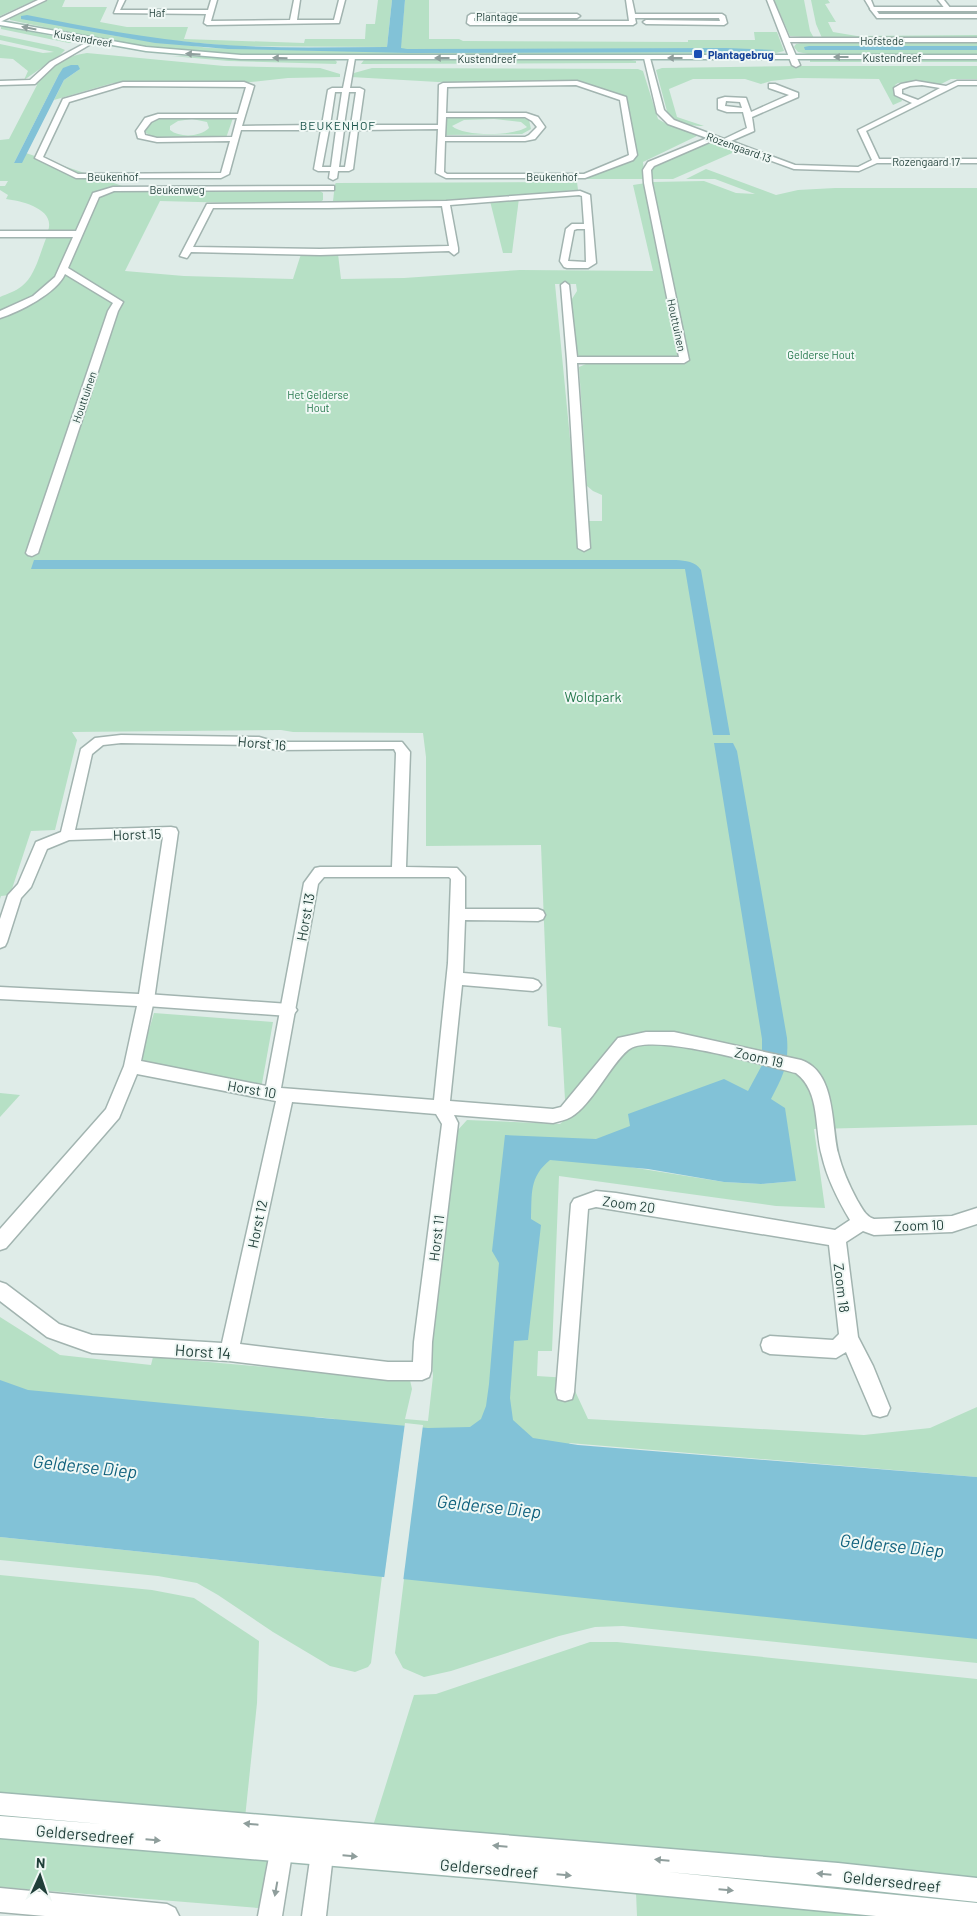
<svg xmlns="http://www.w3.org/2000/svg" width="977" height="1916" font-family="Barlow,sans-serif">
<style>
.green{fill:#b6e0c5;fill-rule:evenodd}
.water{fill:#82c2d7}
.pier{fill:#dfece8}
.lines{fill:none;stroke-linecap:round;stroke-linejoin:round}
.pedestrian-casing{stroke:#a2b4b0;stroke-width:3}
.minor-casing{stroke:#a2b4b0;stroke-width:3}
.secondary-casing{stroke:#9db9b1;stroke-width:3}
.pedestrian{fill:#fff;fill-rule:evenodd}
.minor{fill:#fff;fill-rule:evenodd}
.secondary{fill:#fff;fill-rule:evenodd}
.oneway{fill:#8f9e9c}
.transit-dot{fill:#1a4fb4;stroke:#f0f8f5;stroke-width:2}
.labels{text-anchor:middle;dominant-baseline:central;stroke-width:4;stroke-linejoin:round;paint-order:stroke}
.far-street-label{font-size:11px;fill:#1f3e38;stroke:#f0f8f5}
.far-transit-label{font-size:11px;font-weight:bold;fill:#164399;stroke:#f0f8f5;text-anchor:start}
.far-park-label{font-size:11px;fill:#25784d;stroke:#f0f8f5}
.far-neighbourhood-label{font-size:12px;letter-spacing:1px;fill:#195249;stroke:#f0f8f5}
.park-label{font-size:14px;fill:#25784d;stroke:#f0f8f5}
.street-label{font-size:14px;fill:#1f3e38;stroke:#f0f8f5}
.near-street-label{font-size:16px;fill:#1f3e38;stroke:#f0f8f5}
.near-water-label{font-size:18px;font-style:italic;fill:#13637f;stroke:#f0f8f5}
</style>
<rect width="100%" height="100%" fill="#dfece8"/>
<g class="green">
<path d="M0,0H35L0,16Z"/>
<path d="M48,0H65L62,7H107L100,22L127,27H188L184,39L304,43L305,39H365L366,24H375L378,0H392L387,47L233,46L109,35L209,48L400,52L405,0H429V39H459L463,41L688,42V40H755L754,32H777L784,51L776,53L680,55L234,54L124,44L10,20V18Z"/>
<path d="M774,0H804L810,31L814,38L790,36Z"/>
<path d="M811,0H828L830,3L825,4L836,22H828L833,32L857,36L977,35V37L822,38L816,24Z"/>
<path d="M1,27H8L76,41L69,43L1,29Z"/>
<path d="M0,35L58,47L65,50L60,55L24,80L28,71L13,59L0,58V44L43,53L54,52L0,40Z"/>
<path d="M977,41V46L826,47L828,50H977V55H813L798,52L794,47L796,44L801,43Z"/>
<path d="M87,53L224,66L320,68L340,74V77L288,78L251,82L113,83L54,100L64,80L80,69L58,76L14,163L26,153L140,192L320,191L323,193V200L317,205L160,201L125,271L184,276L293,279L301,254H338L341,279L404,278L520,270L653,271L633,185L646,183L647,189H653V182L704,181L736,193L755,194L715,179H686L706,169L776,195L798,190L835,188H977V1125L814,1129L825,1208L776,1206L559,1176L552,1351H538L537,1376L569,1378L588,1419L864,1435L930,1428L977,1407V1477L569,1443L571,1446L977,1485V1663L623,1626L595,1627L559,1636L451,1671L424,1677L403,1668L395,1653L404,1579L382,1576L371,1663L368,1667L355,1672L330,1666L273,1632L218,1595L197,1583L158,1576L0,1560V1537L355,1574L335,1419L316,1417L0,1532V1317L60,1355L151,1365L153,1357L410,1380L412,1389L405,1419L428,1421L433,1376L431,1347L457,1131L467,1120L560,1124L566,1118L561,1028L548,1026L541,845L426,846V757L423,733L293,732L281,730L72,732L77,740L55,830L31,831L10,895L1,896L0,899V297C7,294 16,291 22,286C36,275 40,252 47,236L58,231H48C56,209 22,201 6,199L8,195L0,190V186H5L8,181H0V140L9,139L37,85L34,82C51,68 64,56 87,53ZM555,284H576L577,291L570,302L577,354L579,356L664,357L665,364H586L579,367L587,486L593,491L602,495V521H578ZM555,1155L796,1181L761,1184L724,1182Z"/>
<path d="M171,56L335,60L337,62L336,64L229,61Z"/>
<path d="M977,58V62H810V60Z"/>
<path d="M364,60H631L636,61V63L361,64Z"/>
<path d="M797,66H977V79H951L939,85L919,81L898,83L895,85L902,101L893,105L879,79L798,78L771,81L761,84L745,79H693L669,89L677,117L704,126C691,126 678,124 668,115L656,70L662,68Z"/>
<path d="M372,68L638,69L643,71L658,119L665,123L699,135L643,162L645,179H573L622,162L629,156L621,99L569,82H438L351,77L354,73Z"/>
<path d="M443,117H521L529,120L531,129L522,134L443,135ZM494,119L521,122L527,127C514,136 464,137 452,126L464,120Z"/>
<path d="M159,118H233L226,138L152,137L145,132V130L150,121ZM192,119L207,122L209,128C200,137 180,138 170,130V126L178,121Z"/>
<path d="M709,139L739,150L673,179H653L651,169Z"/>
<path d="M577,182L578,190L414,203L339,205L333,201L335,184L336,183Z"/>
<path d="M519,198L512,253H503L490,201Z"/>
<path d="M154,1013L273,1022L261,1089L140,1060Z"/>
<path d="M0,1093L20,1095L0,1117Z"/>
<path d="M0,1575L152,1590L194,1598L259,1641L257,1703L245,1818L0,1798Z"/>
<path d="M590,1642H617L977,1679V1884L372,1829L414,1695L436,1694Z"/>
<path d="M0,1833L266,1853L268,1868V1901L258,1908L0,1887Z"/>
<path d="M636,1892L882,1916H637Z"/>
</g>
<g class="water">
<path d="M392,0H405L401,48L407,49L726,48L775,50L758,52L409,53L228,49L155,43L21,19V16L27,15C88,27 149,39 211,44C269,49 328,47 387,47Z"/>
<path d="M809,46H977V50H805L804,47Z"/>
<path d="M71,65H78L80,69L64,80L22,163H14L58,76L63,68Z"/>
<path d="M34,560H676C686,561 695,561 701,570L730,735H713L685,569H31Z"/>
<path d="M714,743H733L737,751L787,1038C789,1065 783,1076 771,1099L785,1108L796,1181L761,1184L724,1182L648,1169L550,1160C529,1177 532,1194 531,1219L541,1225L528,1340L514,1341L510,1398L513,1420L533,1438L578,1445L977,1477V1639L0,1537V1380L28,1390L428,1428L470,1427L481,1419L486,1406L489,1384L499,1263L492,1251L505,1135L596,1139L630,1126L628,1114L724,1079L748,1091L762,1065V1039Z"/>
</g>
<path class="pier" d="M405,1423L423,1425L403,1582L384,1579Z"/>
<g class="lines">
<g class="pedestrian-casing">
<g id="pedestrian">
<path d="M865,0H871L875,10H871Z"/>
<path d="M938,0H944L951,9L950,10H946Z"/>
<path d="M146,994L289,1004L294,1006L297,1010L294,1014L289,1016L146,1006L141,1004L138,1000L141,996Z"/>
</g>
</g>
<g class="minor-casing">
<g id="minor">
<path d="M38,0H46L0,22V18Z"/>
<path d="M119,0H125L120,10H208L211,0H217L211,21L290,20L294,0H300L297,20H334L339,0H345L339,23L207,25L204,23L206,14L114,13Z"/>
<path d="M626,0H632L635,14H722L725,16L727,23L724,25L646,24L643,22L646,20L720,21L719,18H635L636,23L633,25H470L467,23L468,16L471,14H577L580,16L577,18H474V21H629Z"/>
<path d="M767,0H773L789,38H977V42H790L800,65L796,67L792,65Z"/>
<path d="M873,7H977V11H877L879,14H977V18H877L870,9Z"/>
<path d="M91,40L96,41L55,65L35,84L0,85V81L30,80L50,62Z"/>
<path d="M352,56L355,58L350,88H360L364,90L359,125H438L439,85L443,83L577,81L626,97L637,155L633,160L585,178H446L436,173L438,129L358,130L353,169L349,171H338L337,178L333,180L329,178L330,171H318L314,169L321,130H241L229,174L221,178H76L35,158L63,99L123,82H244L254,86L242,126L322,125L328,90L332,88H343L349,58ZM576,85L620,100L629,155L627,156L584,174H447L444,172L445,141H525L535,139L545,127L538,117L526,113H446L447,87ZM123,86L246,87L238,114H158L145,118L136,131L138,138L157,142L230,141L221,173L78,174L43,157L69,102ZM335,92H342L337,125H330ZM349,92H356L351,125H344ZM446,117H525L532,121L537,127L529,135L525,137H445ZM159,118H237L232,137L157,138L145,135L144,131L151,122ZM329,130H336L331,167H322ZM344,130H351L345,167H339Z"/>
<path d="M647,56L650,58L664,110L674,120L724,139L747,128L743,112H727L718,109V99L725,97L746,98L751,112L789,95L769,88V84H775L798,93V97L752,117L754,131L731,141L795,165L858,167L872,160L858,130L912,103L895,95L894,88L901,84L916,81L946,86L957,81H977V85H958L866,131L879,159H977V163H877L859,171L794,169L714,140L654,166L651,170L652,183L689,360L684,363H577L590,548L584,551L578,548L567,360L561,285L565,282L569,285L577,357H679L644,183L643,170L648,162L707,138L668,124L657,113L644,58ZM922,85L940,88L918,100L902,94V89L910,86ZM726,101L740,102L742,108L725,106Z"/>
<path d="M331,186H334V190L114,191L99,197L68,268L123,302L118,311L38,553L32,556L28,555L26,553L108,311L113,303L65,274C57,293 19,312 0,318V311L33,296L55,277L73,237H0V231H76L93,193L113,187Z"/>
<path d="M580,191L590,195L596,263L588,268H567L564,267L560,261L566,229L572,224H584L582,196L579,195L450,205L458,248V252L454,255L449,251L320,255L191,252L187,258L180,256L207,204H210L446,201ZM442,206L449,246L320,249L193,247L213,208H328ZM577,229H585L586,262L568,261L574,230Z"/>
<path d="M121,735L259,737L276,742H402L410,752L406,867L457,868L465,877V909H538L543,911L545,915L543,919L538,921L465,920L463,973L533,979L538,981L541,985L538,989L533,991L462,985L450,1101L553,1109L561,1107L618,1038L646,1032H674L801,1060C836,1072 831,1124 838,1153C842,1169 849,1185 857,1200C862,1208 865,1216 874,1219L952,1216L977,1208V1224L952,1232L874,1235L863,1231L846,1242L858,1337L873,1366L890,1408L887,1415L880,1417L873,1415L846,1352L836,1358L770,1354L763,1351L761,1345L763,1339L770,1336L833,1340L839,1334L829,1245L596,1207L588,1209L574,1392L572,1399L565,1401L558,1399L556,1392L571,1204L574,1199L596,1191L616,1193L835,1230L850,1220C838,1200 827,1178 822,1156C814,1128 821,1092 796,1073C767,1066 650,1031 628,1050C610,1065 591,1106 571,1117C566,1120 559,1121 553,1123L454,1115L458,1123L432,1342L431,1371L429,1377L422,1380H388L229,1361L92,1353L47,1337L0,1301V1282L6,1284L59,1324L92,1335L222,1343L276,1101L137,1074L119,1118L6,1248L0,1250V1229L106,1109L124,1066L137,1006L0,999V987L139,994L163,837L69,840L47,849L31,887L21,898L7,942L5,946L0,948V919L8,895L18,884L36,842L61,832L81,749L95,738ZM121,743L259,745L276,750L394,749L396,753L392,867H320L315,868L304,883L266,1086L141,1061L154,1000L178,832L176,828L171,827L75,830L92,754L103,745ZM324,877H449L451,879L448,963L434,1100L281,1088L318,884ZM292,1102L436,1114L442,1124L414,1342L413,1362H388L240,1344Z"/>
<path d="M283,1830L291,1833L294,1841L282,1916H258L272,1841L275,1833Z"/>
<path d="M323,1835L331,1838L334,1846L326,1916H302L312,1846L315,1838Z"/>
<path d="M0,1888L167,1904L175,1908L179,1916H45L0,1912Z"/>
</g>
</g>
<g class="secondary-casing">
<g id="secondary">
<path d="M0,21L146,47L241,55H977V59H241L146,51L0,25Z"/>
<path d="M0,1793L838,1863L977,1878V1902L838,1887L668,1872L977,1903V1916H876L489,1879L0,1838V1816L102,1824L0,1815Z"/>
</g>
</g>
<use href="#pedestrian" class="pedestrian"/>
<use href="#minor" class="minor"/>
<use href="#secondary" class="secondary"/>
</g>
<defs><path id="oneway-solid" d="M-6-.8H1V-3.2L6.5 0L1 3.2V.8H-6Z" transform="scale(1.25)"/></defs>
<g class="oneway">
<use href="#oneway-solid" transform="translate(29 28) rotate(-169)"/>
<use href="#oneway-solid" transform="translate(193 54) rotate(-176)"/>
<use href="#oneway-solid" transform="translate(841 57) rotate(180)"/>
<use href="#oneway-solid" transform="translate(280 58) rotate(-179)"/>
<use href="#oneway-solid" transform="translate(442 58) rotate(180)"/>
<use href="#oneway-solid" transform="translate(675 58) rotate(180)"/>
<use href="#oneway-solid" transform="translate(251 1824) rotate(-175)"/>
<use href="#oneway-solid" transform="translate(153 1840) rotate(5)"/>
<use href="#oneway-solid" transform="translate(500 1846) rotate(-175)"/>
<use href="#oneway-solid" transform="translate(350 1856) rotate(5)"/>
<use href="#oneway-solid" transform="translate(662 1860) rotate(-175)"/>
<use href="#oneway-solid" transform="translate(824 1874) rotate(-175)"/>
<use href="#oneway-solid" transform="translate(564 1875) rotate(5)"/>
<use href="#oneway-solid" transform="translate(276 1889) rotate(100)"/>
<use href="#oneway-solid" transform="translate(726 1890) rotate(5)"/>
</g>
<rect class="transit-dot" x="693" y="49" width="10" height="10" rx="2.5"/>
<g class="labels">
<g class="far-street-label">
<text x="157" y="12">Haf</text>
<text x="497" y="16">Plantage</text>
<text transform="translate(83 38) rotate(10)">Kustendreef</text>
<text x="882" y="40">Hofstede</text>
<text x="892" y="57">Kustendreef</text>
<text x="487" y="58">Kustendreef</text>
<text transform="translate(739 147) rotate(20)">Rozengaard 13</text>
<text x="926" y="161">Rozengaard 17</text>
<text x="113" y="176">Beukenhof</text>
<text x="552" y="176">Beukenhof</text>
<text x="177" y="189">Beukenweg</text>
<text transform="translate(677 325) rotate(78)">Houttuinen</text>
<text transform="translate(84 397) rotate(-71)">Houttuinen</text>
</g>
<g class="far-transit-label">
<text x="708" y="54">Plantagebrug</text>
</g>
<g class="far-park-label">
<text x="821" y="354">Gelderse Hout</text>
<text x="318" y="394">Het Gelderse<tspan x="318" dy="13">Hout</tspan></text>
</g>
<g class="far-neighbourhood-label">
<text x="338" y="125">BEUKENHOF</text>
</g>
<g class="park-label">
<text x="593" y="696">Woldpark</text>
</g>
<g class="street-label">
<text transform="translate(262 743) rotate(5)">Horst 16</text>
<text transform="translate(137 834) rotate(-2)">Horst 15</text>
<text transform="translate(305 917) rotate(-80)">Horst 13</text>
<text transform="translate(759 1057) rotate(13)">Zoom 19</text>
<text transform="translate(252 1089) rotate(10)">Horst 10</text>
<text transform="translate(629 1204) rotate(8)">Zoom 20</text>
<text transform="translate(257 1224) rotate(-78)">Horst 12</text>
<text transform="translate(919 1225) rotate(-2)">Zoom 10</text>
<text transform="translate(436 1238) rotate(-83)">Horst 11</text>
<text transform="translate(842 1288) rotate(83)">Zoom 18</text>
</g>
<g class="near-street-label">
<text transform="translate(203 1351) rotate(4)">Horst 14</text>
<text transform="translate(85 1834) rotate(5)">Geldersedreef</text>
<text transform="translate(489 1868) rotate(5)">Geldersedreef</text>
<text transform="translate(892 1881) rotate(6)">Geldersedreef</text>
</g>
<g class="near-water-label">
<text transform="translate(85 1466) rotate(6)">Gelderse Diep</text>
<text transform="translate(489 1506) rotate(6)">Gelderse Diep</text>
<text transform="translate(892 1545) rotate(6)">Gelderse Diep</text>
</g>
</g>
<g transform="translate(40 1876) rotate(3)" stroke="#f0f8f5" stroke-width="4" paint-order="stroke">
<path d="M0-4L9 19L0 12L-9 19Z" fill="#1f3e38"/>
<text y="-8" font-size="14" font-weight="bold" text-anchor="middle" fill="#1f3e38">N</text>
</g>
</svg>
